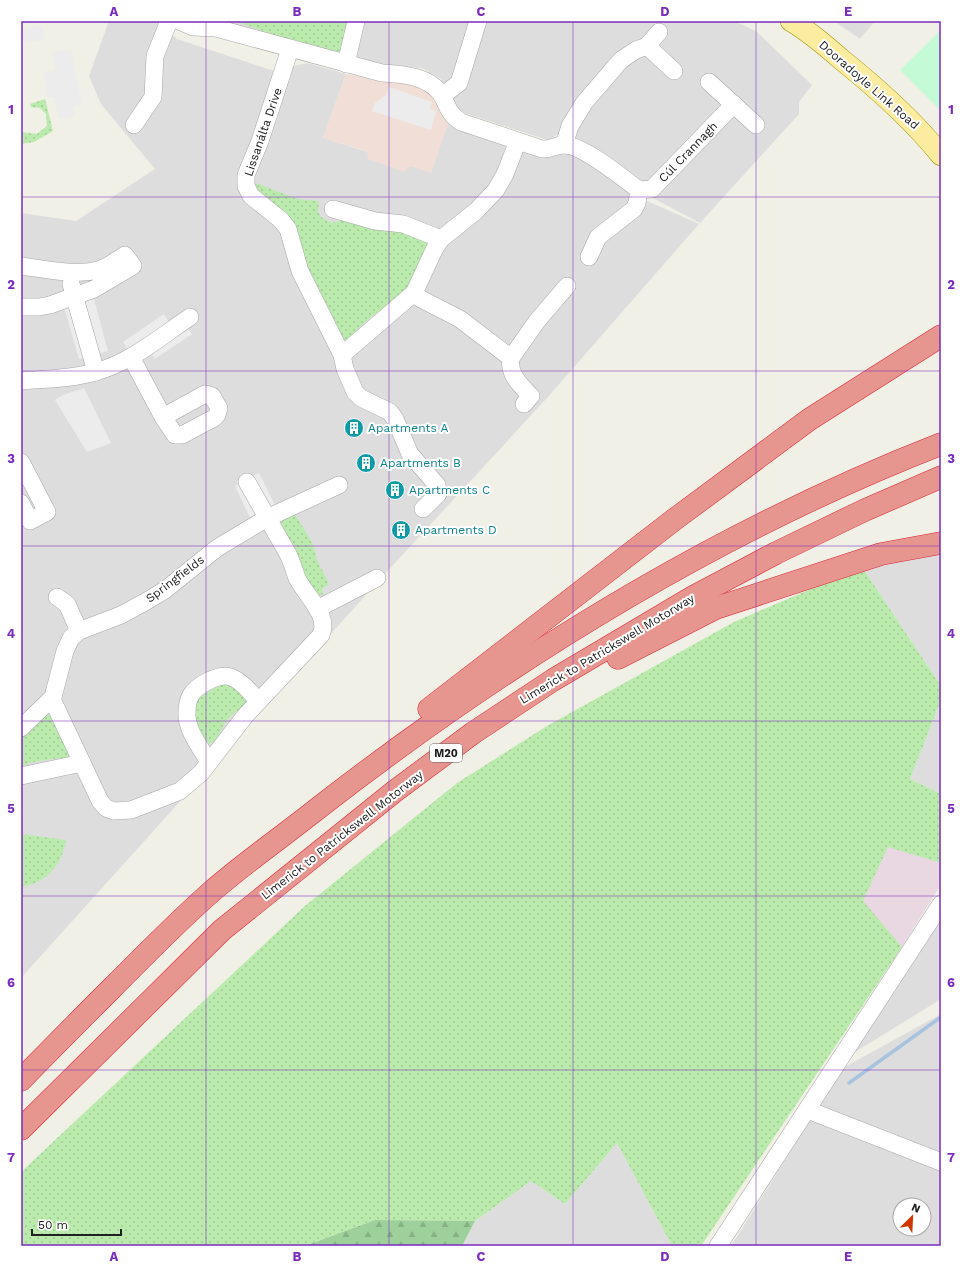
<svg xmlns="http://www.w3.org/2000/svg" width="962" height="1267" font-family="'Work Sans',sans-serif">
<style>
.residential{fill:#dedddd;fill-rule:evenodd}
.commercial{fill:#f1ded6}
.industrial{fill:#e9d8e2}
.grass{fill:url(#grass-dots)}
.forest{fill:url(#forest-firs)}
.park{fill:#c4fad6}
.parking{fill:#ececec}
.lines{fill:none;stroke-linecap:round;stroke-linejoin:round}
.stream{stroke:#a7c3de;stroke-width:3.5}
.minor-casing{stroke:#a7a7a7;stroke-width:18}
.major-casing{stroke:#9c9100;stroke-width:22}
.highway-casing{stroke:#db2735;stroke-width:23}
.minor{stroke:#fff;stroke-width:17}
.major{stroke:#fceca0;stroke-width:21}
.highway{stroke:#e7958f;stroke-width:22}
.grid{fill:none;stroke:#7b2cbf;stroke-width:1;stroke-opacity:0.55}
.labels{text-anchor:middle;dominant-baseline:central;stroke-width:4;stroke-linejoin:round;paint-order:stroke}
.shield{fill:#fff;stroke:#636363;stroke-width:1}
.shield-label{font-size:11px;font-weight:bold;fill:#202020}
.street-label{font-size:12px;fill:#202020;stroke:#fff}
.culture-label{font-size:12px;fill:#0d838f;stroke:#fff;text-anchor:start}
.neatline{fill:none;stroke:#7b2cbf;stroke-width:1.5}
.grid-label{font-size:13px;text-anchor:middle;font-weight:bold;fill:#7b2cbf}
</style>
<defs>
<pattern id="grass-dots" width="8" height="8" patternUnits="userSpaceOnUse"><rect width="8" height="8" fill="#bbeaad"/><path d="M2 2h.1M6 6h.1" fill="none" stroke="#a0c895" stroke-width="1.8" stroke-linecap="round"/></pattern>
<pattern id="forest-firs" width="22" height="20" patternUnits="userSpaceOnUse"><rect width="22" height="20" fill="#9dd09b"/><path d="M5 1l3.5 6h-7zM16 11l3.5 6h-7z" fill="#87b285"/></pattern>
</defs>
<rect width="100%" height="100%" fill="#f0f0e6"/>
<g class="residential">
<path d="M109,21H157L177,39L274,71L307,63L346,74L323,138L410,165L449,121L563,151L599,166L647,201L699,224L547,398L383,576L21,978V213L76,221L155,169L101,104L89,76Z"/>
<path d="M217,21H734L756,31L812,85L799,102V114L700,223L651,197L636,179L573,136L557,134L551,141L458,111L441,79L422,68L390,66L355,59Z"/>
<path d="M834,21H875L860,39Z"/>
<path d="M941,551V686L862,567Z"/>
<path d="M941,700V794L910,779Z"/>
<path d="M941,918V999L852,1054Z"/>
<path d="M941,1014V1246H731L843,1068ZM900,1205H924V1229H900Z"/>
<path d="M617,1143L672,1246H462L475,1221L531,1181L565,1204Z"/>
</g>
<path class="commercial" d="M346,74L391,83H407L419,86L434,98L443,116L449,121L431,173L410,166L405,172L368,159L367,151L323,138Z"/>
<path class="industrial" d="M888,846L941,863V884L902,947L862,902Z"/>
<g class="grass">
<path d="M235,21H351L343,53L280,37Z"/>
<path d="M45,99L53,131L34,142L21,144V132L37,134L47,126L46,114L40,108L31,107L30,104Z"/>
<path d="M251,181L297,199L319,201L318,212L321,217L332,223L342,220L395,227L425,238L429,245L415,281L379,315L377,312L357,329L359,333L347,340L343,339Z"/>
<path d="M294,513L313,544L317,560L329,584L322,589L323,594L320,595H317L309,584L281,527L282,518Z"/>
<path d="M862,567L941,686V700L910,779L941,794V863L888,847L863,901L902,947L701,1246H672L617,1143L565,1204L531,1181L475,1221L375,1220L305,1246H21V1172L305,906L457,783L547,726L734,622Z"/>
<path d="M217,682L231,683L250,702C241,708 231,714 225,723C219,731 218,743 207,744C191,731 195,711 198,694L204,695L216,687Z"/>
<path d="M47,714L53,717L73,754L66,761L58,758L29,763L25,765L21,771V737L39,719Z"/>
<path d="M21,834L66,840C62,865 47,883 21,887Z"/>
</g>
<path class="forest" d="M375,1220L475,1221L462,1246H305Z"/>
<path class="park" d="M941,30V111L900,70Z"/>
<g class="parking">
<path d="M42,25L45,39L21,44V30Z"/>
<path d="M71,49L82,105L73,107L74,116L59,119L54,98H48L43,73L56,70L52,53Z"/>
<path d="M389,87L432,102L430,109L436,111L431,130L372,111L375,103L386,95Z"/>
<path d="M94,299L108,351L79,359L64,307Z"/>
<path d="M164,314L169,322L128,350L123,342Z"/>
<path d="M180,317L192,334L155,359L150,351Z"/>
<path d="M84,388L111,443L87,452L55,400L63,395Z"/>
<path d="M259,473L276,507L250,518L235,486Z"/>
</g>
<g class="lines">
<path class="stream" d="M849,1083L941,1017"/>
<g class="minor-casing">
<g id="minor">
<path d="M179,21L193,27L216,28L382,73C403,74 431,76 443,97C448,108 450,115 461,122L542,149C550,150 556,145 563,145C581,143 624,179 639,190"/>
<path d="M647,46L674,71"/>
<path d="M290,49L260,141L246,175V186L251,196L281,220L288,229L300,271L342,355L345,369L355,392L361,398L390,412L395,419L410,454L437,485L438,494L423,509"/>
<path d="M346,64L356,21"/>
<path d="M709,82L756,125"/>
<path d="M442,96L459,83L478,21"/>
<path d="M134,125L153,97L155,56L169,21"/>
<path d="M564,145L570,126L584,103L621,60L636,50L647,46L659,32"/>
<path d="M639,190L652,189L734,104"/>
<path d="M333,209L375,221L403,224L441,239"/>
<path d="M589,257L598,237L634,209L637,203L639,190"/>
<path d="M21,266C46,269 76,277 101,269C109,266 117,260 125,255L133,266L94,289L50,305L39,307H21"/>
<path d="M71,284L96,372"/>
<path d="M414,293L421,299L460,319L511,358C508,374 520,385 531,396L524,404"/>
<path d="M342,355L414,293L435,248L441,239L476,211L496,190L505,174L518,141"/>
<path d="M131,357L163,417L175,435H182L214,418L217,415L219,408L212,396L205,394L163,417"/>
<path d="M511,358L537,321L567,286"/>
<path d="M21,381C45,379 71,379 95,372C130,363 160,337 190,317"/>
<path d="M21,462L47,512L30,521L21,503"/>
<path d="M57,597L67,604L79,631"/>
<path d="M317,609L377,578"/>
<path d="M52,699L100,801L106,808L114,811L131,810L180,791L201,773L245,716L321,635C330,615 305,595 297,578C294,570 292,562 288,554L247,482"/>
<path d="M21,728L53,697L65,651L71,638L79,631L121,615L145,602L165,590L217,548L267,518L339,485"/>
<path d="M209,762C201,748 186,730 187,713C187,707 188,700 191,695C197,685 219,673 231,677C243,682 250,692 258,701"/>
<path d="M21,776L82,763"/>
<path d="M808,1110L941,1162"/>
<path d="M718,1246L941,904"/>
</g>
</g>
<g class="major-casing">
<path id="major" d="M791,21C810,32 826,46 842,60C878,89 912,119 941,155"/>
</g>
<g class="highway-casing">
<g id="highway">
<path d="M618,658L716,608L881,554L941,543"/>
<path d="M429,709L675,519L810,419L941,336"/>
<path d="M21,1080C51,1049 82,1018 112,988C145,955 176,923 210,893C244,863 282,837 317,809C506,662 718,531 941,444"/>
<path d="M21,1129L222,930L395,791L473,733L553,680L693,597L776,553L865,510L941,477"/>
</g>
</g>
<use href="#minor" class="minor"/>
<use href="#major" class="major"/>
<use href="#highway" class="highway"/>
</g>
<path class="grid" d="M206,21V1246M389,21V1246M573,21V1246M756,21V1246M21,197H941M21,371H941M21,546H941M21,721H941M21,896H941M21,1070H941"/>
<defs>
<g id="building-disc" transform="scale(1)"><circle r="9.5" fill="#0f9aa8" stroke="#fff"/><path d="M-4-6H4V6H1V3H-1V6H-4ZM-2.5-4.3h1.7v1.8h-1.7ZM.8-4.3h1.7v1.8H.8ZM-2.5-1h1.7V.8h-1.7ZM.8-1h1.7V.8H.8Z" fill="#fff"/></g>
</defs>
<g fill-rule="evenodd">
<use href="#building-disc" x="354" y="428"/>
<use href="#building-disc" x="366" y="463"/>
<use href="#building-disc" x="395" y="490"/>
<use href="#building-disc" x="401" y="530"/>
</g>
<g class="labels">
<rect class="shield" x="430" y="744" width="32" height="18" rx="3"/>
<g class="shield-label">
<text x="446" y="753">M20</text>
</g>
<g class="street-label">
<text transform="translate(869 85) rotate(41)">Dooradoyle Link Road</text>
<text transform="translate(263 132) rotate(-71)">Lissanálta Drive</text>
<text transform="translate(688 152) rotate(-46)">Cúl Crannagh</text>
<text transform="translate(175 579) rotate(-37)">Springfields</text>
<text transform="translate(607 649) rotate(-31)">Limerick to Patrickswell Motorway</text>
<text transform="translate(342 835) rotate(-38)">Limerick to Patrickswell Motorway</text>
</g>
<g class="culture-label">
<text x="368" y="428">Apartments A</text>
<text x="380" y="463">Apartments B</text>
<text x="409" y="490">Apartments C</text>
<text x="415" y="530">Apartments D</text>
</g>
</g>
<rect width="962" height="1267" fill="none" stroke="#ffffff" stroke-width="44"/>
<g transform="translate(912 1217) rotate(24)"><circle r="19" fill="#ffffff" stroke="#a6a6a6"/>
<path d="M0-3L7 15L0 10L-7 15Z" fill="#d03600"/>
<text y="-6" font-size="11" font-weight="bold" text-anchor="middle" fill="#202020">N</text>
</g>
<path d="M32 1229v6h89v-6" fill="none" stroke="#202020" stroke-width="2"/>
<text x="38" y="1229" font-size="12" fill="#202020" stroke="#ffffff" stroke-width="3" paint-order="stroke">50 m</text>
<rect x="22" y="22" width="918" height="1223" class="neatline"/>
<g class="grid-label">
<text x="114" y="16">A</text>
<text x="297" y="16">B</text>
<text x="481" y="16">C</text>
<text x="665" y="16">D</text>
<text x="848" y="16">E</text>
<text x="11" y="114">1</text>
<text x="951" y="114">1</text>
<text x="11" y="289">2</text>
<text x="951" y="289">2</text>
<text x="11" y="463">3</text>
<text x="951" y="463">3</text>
<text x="11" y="638">4</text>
<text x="951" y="638">4</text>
<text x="11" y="813">5</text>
<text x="951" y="813">5</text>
<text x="11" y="987">6</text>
<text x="951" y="987">6</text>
<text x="11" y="1162">7</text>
<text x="951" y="1162">7</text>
<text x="114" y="1261">A</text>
<text x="297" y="1261">B</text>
<text x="481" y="1261">C</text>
<text x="665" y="1261">D</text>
<text x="848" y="1261">E</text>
</g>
</svg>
